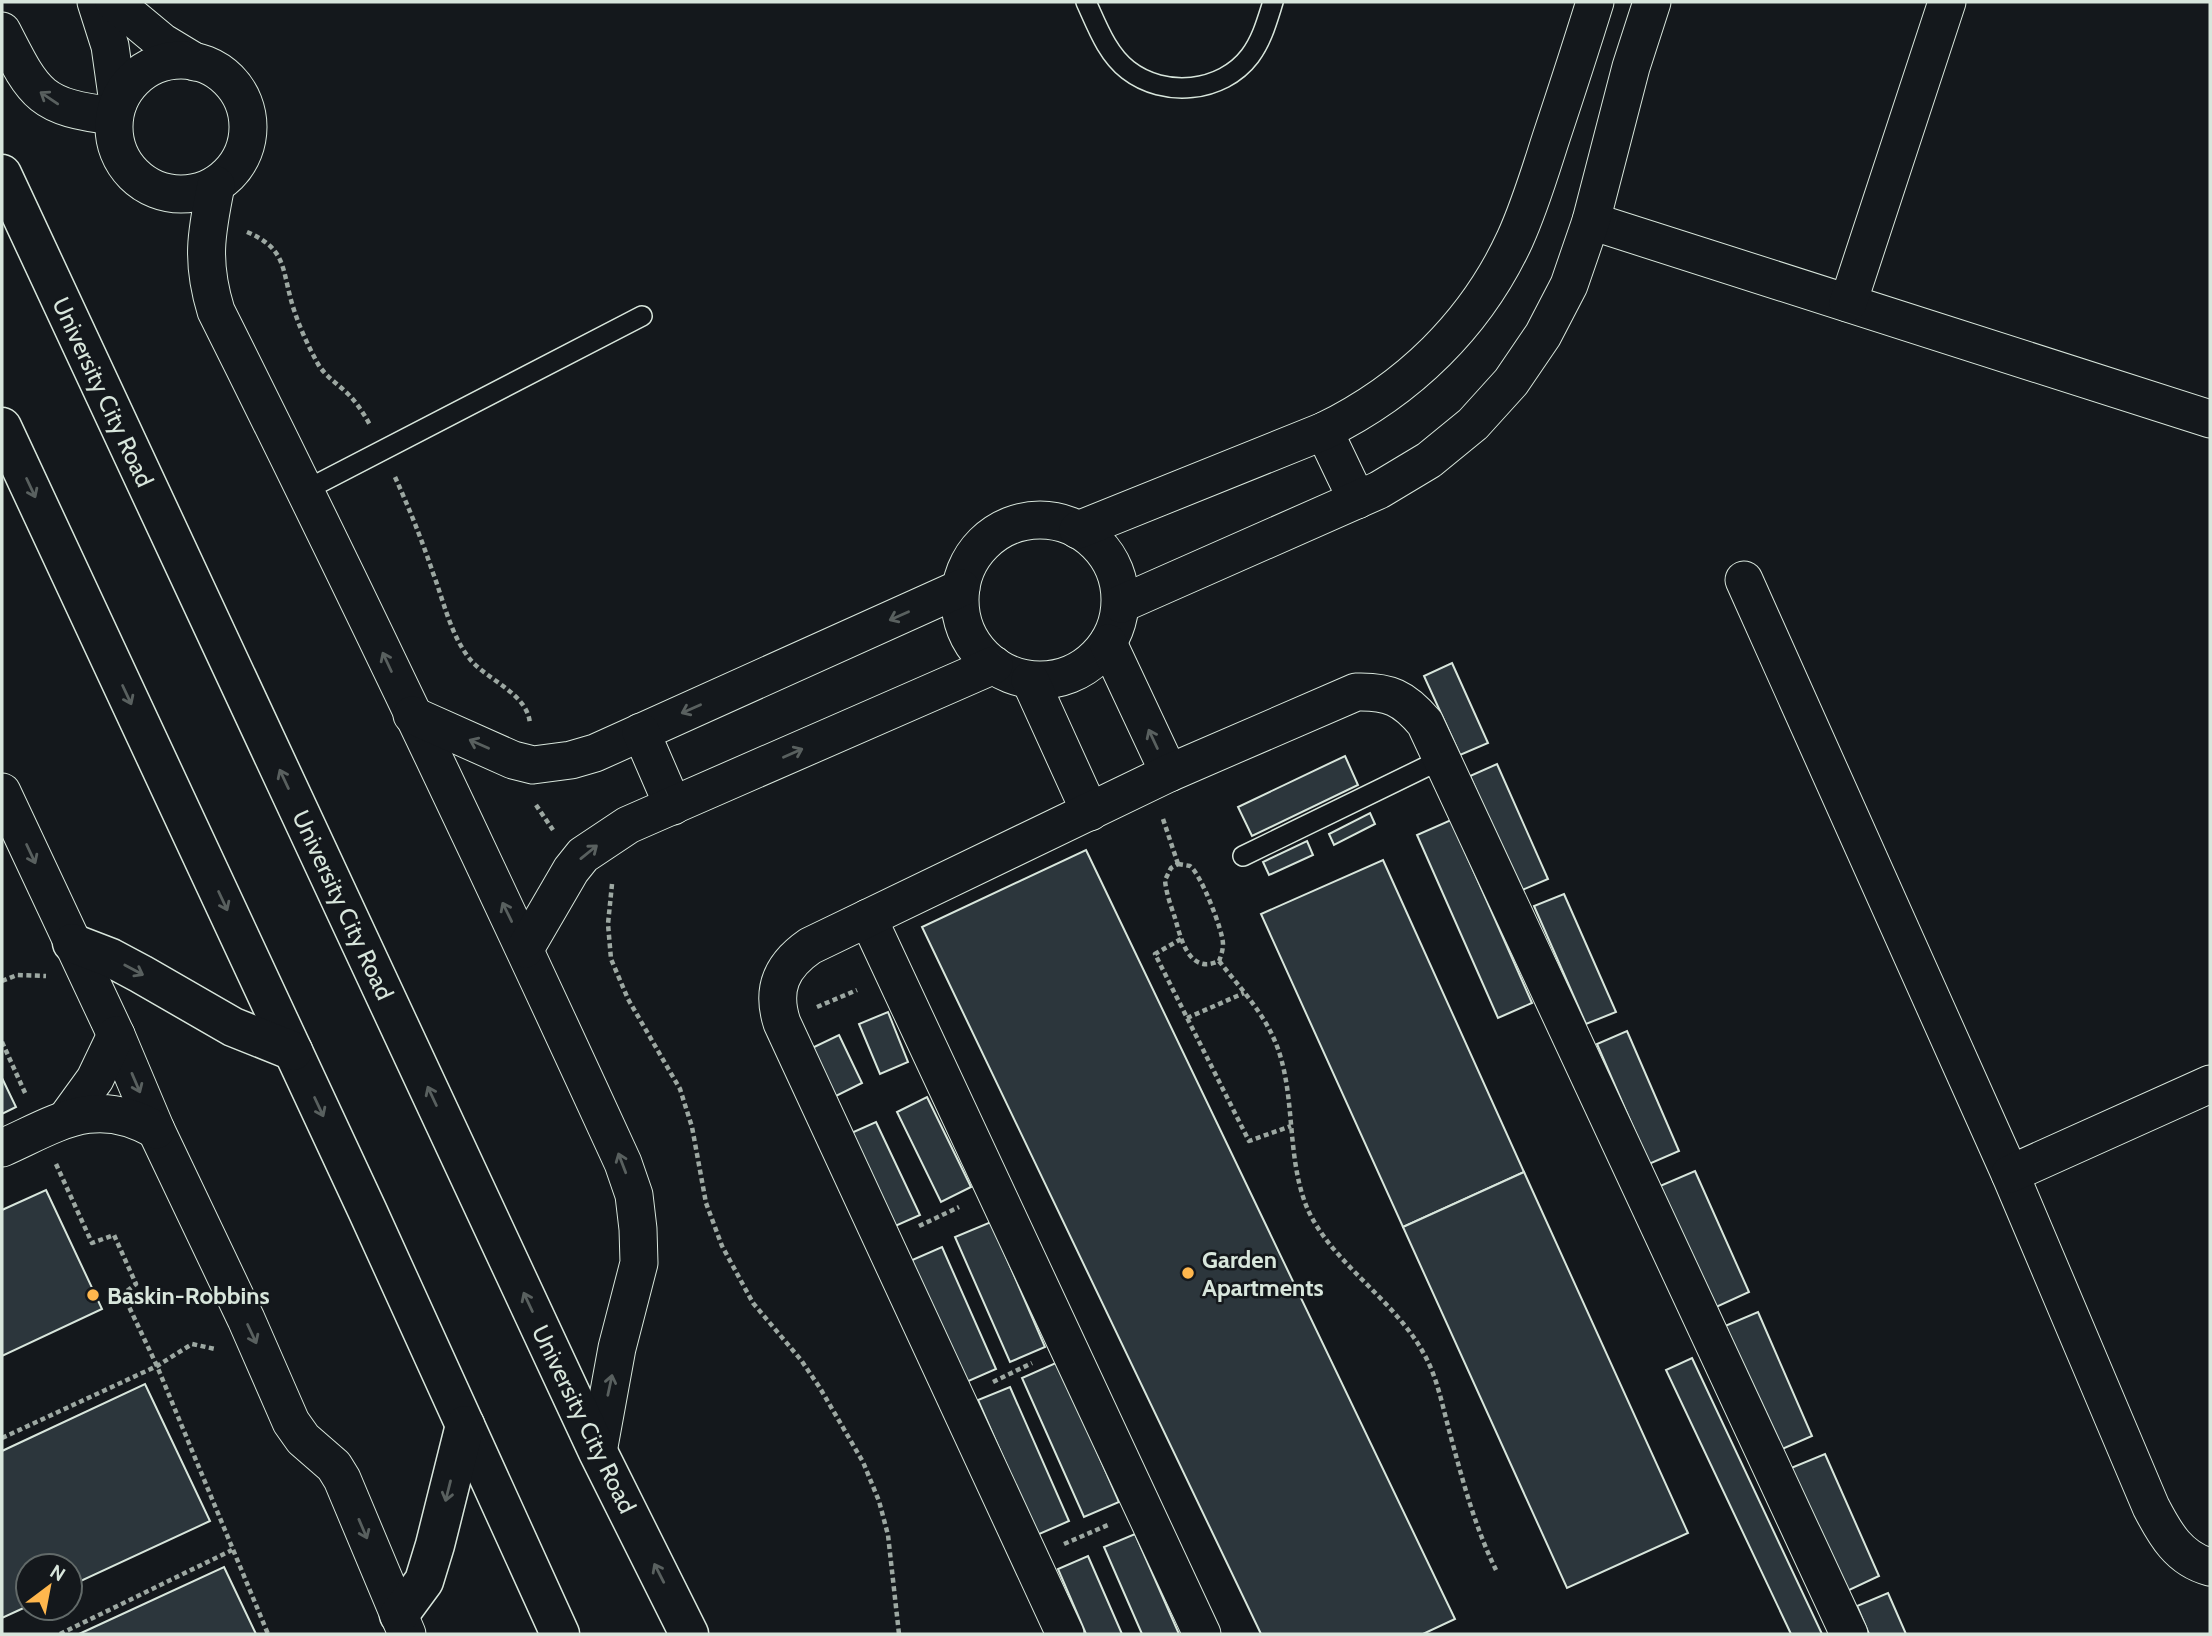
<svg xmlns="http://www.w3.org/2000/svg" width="2212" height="1636" font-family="Cabin,sans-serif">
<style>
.building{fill:#2c363c;stroke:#d8e6dc;stroke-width:2}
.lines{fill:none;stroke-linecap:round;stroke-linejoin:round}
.lane-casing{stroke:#d8e6dc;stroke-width:22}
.street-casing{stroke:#d8e6dc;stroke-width:39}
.primary-casing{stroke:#d8e6dc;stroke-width:41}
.path{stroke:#9da8a2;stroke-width:4.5;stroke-dasharray:5 3.5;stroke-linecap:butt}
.lane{stroke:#14181c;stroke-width:19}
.street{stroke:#14181c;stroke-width:37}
.primary{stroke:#14181c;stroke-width:38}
.oneway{stroke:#59605f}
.poi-dot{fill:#ffb74d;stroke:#14181c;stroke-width:2.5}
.labels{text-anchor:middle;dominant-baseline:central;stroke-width:5;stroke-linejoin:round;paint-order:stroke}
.street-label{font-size:24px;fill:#d8e6dc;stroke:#14181c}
.poi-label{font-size:24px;font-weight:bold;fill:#d8e6dc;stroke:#14181c;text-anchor:start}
</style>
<rect width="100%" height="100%" fill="#14181c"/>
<g class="building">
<path d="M1452,663L1488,743L1460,755L1424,676Z"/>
<path d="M1345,756L1358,785L1252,836L1238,807Z"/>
<path d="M1497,764L1548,879L1520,891L1470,776Z"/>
<path d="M1370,813L1375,824L1334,845L1329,834Z"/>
<path d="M1451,820L1532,1003L1498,1018L1417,835Z"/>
<path d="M1307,841L1313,855L1269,875L1263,862Z"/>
<path d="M1086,850L1455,1619L1423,1634H1261L922,927Z"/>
<path d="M1383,860L1524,1172L1403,1227L1261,914Z"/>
<path d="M1564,894L1616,1012L1586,1024L1534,906Z"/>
<path d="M888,1012L908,1062L880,1074L859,1024Z"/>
<path d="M1627,1031L1679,1151L1649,1164L1597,1044Z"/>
<path d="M839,1035L862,1083L834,1097L810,1049Z"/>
<path d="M2,1078L16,1107L2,1114Z"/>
<path d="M927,1097L971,1187L941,1202L897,1112Z"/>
<path d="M876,1122L920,1215L893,1227L849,1134Z"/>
<path d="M1695,1171L1749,1292L1714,1308L1660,1186Z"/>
<path d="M1524,1172L1688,1533L1567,1588L1403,1227Z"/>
<path d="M46,1190L102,1309L2,1356V1210Z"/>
<path d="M991,1222L1045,1347L1010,1362L955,1237Z"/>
<path d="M942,1247L996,1369L964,1383L910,1261Z"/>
<path d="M1758,1312L1812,1436L1780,1450L1725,1326Z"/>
<path d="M1692,1358L1822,1634H1791L1666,1370Z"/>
<path d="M1058,1362L1119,1502L1084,1517L1022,1378Z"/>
<path d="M145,1384L210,1521L70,1586V1566H28V1606L2,1618V1451Z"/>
<path d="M1010,1387L1069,1521L1037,1535L978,1400Z"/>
<path d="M1825,1454L1879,1576L1845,1592L1791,1468Z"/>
<path d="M1135,1534L1179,1634H1142L1104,1547Z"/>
<path d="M1088,1556L1122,1634H1086L1058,1569Z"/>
<path d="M224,1567L256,1634H79Z"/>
<path d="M1888,1593L1906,1634H1869L1857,1606Z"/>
</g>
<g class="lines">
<g class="lane-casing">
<g id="lane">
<path d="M1086,2C1097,26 1107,54 1128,70C1164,98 1222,93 1250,56C1262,40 1267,21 1273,2"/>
<path d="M306,490L642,316"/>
<path d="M1243,856L1442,759"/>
</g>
</g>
<g class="street-casing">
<g id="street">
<path d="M96,2L110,46L118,103"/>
<path d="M114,2L162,42L195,62"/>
<path d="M2,31C35,96 40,107 114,116"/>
<circle cx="181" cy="127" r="67"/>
<path d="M216,185C206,234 201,262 216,311C357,593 492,877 623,1163L634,1195L638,1229L639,1263L617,1348L598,1452"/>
<path d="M1591,221L2210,419"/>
<path d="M1848,303L1947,2"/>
<path d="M1324,431L1357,500"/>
<circle cx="1040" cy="600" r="80"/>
<path d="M1078,530L1324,431C1408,390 1476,324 1515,239C1530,206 1540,172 1551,138C1566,93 1581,47 1595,2"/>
<path d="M1744,580L2010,1174L2151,1507C2165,1534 2179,1559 2210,1567"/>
<path d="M1121,604L1379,490L1429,460L1473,424L1511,382L1543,335L1569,285L1591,221L1631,67L1652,2"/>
<path d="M1108,643L1169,773"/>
<path d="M1030,680L1090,812"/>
<path d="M412,715L513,760L533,765L571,760L595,753L961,588"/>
<path d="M641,732L673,806"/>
<path d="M2,792L116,1035L156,1130L246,1319L291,1422L303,1439L334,1466L342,1479L407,1634"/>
<path d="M868,918L1202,1634"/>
<path d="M525,949L571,870L583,855L628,825L994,665"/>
<path d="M66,1119L95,1079L116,1035"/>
<path d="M2,1148C58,1123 95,1095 156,1130"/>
<path d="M2010,1174L2210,1084"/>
<path d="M1065,1634L782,1023C771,989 781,966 810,946L1169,773L1356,692C1389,691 1404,698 1425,723L1849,1634"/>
</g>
</g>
<g class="primary-casing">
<g id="primary">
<path d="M2,174L598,1452L689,1634"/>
<path d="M2,427L368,1212L560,1634"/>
<path d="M72,943L111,958L141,974L233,1027L293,1051"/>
<path d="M399,1615L424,1581L435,1545L465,1425"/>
</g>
</g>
<g class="path">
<path d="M247,232C285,248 282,267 291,300C297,322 307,344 318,364C326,377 338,384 348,394C357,403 364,414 370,425"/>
<path d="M395,477C409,508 422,540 433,573C444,602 450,633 469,658C486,680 528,693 530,724"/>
<path d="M536,805L553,830"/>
<path d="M1163,819L1178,864"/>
<path d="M1178,864L1190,866C1201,874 1223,931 1223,944C1223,950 1221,956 1219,961C1189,975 1181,939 1175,918C1171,906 1166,893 1165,880L1171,868Z"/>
<path d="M612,884L608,924L611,959L628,999L680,1089L692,1127L706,1203L722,1246L753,1303L801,1360L820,1388L863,1462L879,1501L888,1535L899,1634"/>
<path d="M1181,939L1155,954L1249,1141L1291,1126"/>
<path d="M1219,961C1241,989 1266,1015 1278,1049C1296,1100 1286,1159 1308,1210C1333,1264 1395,1300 1424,1354C1437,1377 1442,1404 1449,1430C1462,1478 1474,1525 1496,1570"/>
<path d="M2,981L17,975L46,976"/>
<path d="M817,1007L857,990"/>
<path d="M1187,1018L1244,993"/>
<path d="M2,1042L26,1095"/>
<path d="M56,1164L92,1243L114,1235L136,1284L123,1294L157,1366L268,1634"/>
<path d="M919,1226L959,1207"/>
<path d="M993,1382L1032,1363"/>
<path d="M2,1438L157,1366L192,1344L215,1349"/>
<path d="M1064,1544L1108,1525"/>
<path d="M60,1634L232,1550"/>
</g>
<use href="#lane" class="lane"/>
<use href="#street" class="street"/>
<use href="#primary" class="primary"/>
</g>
<defs><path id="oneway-shaft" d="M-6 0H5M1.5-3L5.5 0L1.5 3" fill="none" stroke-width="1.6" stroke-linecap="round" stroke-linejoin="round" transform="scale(1.75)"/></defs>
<g class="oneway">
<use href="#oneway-shaft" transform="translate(49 98) rotate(-146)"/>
<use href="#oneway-shaft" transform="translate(31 488) rotate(65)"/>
<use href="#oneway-shaft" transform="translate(899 616) rotate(156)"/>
<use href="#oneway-shaft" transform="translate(387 662) rotate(-115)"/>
<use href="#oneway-shaft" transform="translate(127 695) rotate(65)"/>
<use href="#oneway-shaft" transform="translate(691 709) rotate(156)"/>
<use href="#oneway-shaft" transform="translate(1153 739) rotate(-115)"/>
<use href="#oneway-shaft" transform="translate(479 744) rotate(-156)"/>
<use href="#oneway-shaft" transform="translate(793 753) rotate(-24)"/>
<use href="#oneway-shaft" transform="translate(284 779) rotate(-115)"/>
<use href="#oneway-shaft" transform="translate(589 852) rotate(-39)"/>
<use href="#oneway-shaft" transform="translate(31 854) rotate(65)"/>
<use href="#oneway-shaft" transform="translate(223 901) rotate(65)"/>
<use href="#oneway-shaft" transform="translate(507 912) rotate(-116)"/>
<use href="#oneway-shaft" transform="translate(134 970) rotate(28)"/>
<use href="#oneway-shaft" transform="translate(136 1083) rotate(67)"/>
<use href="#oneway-shaft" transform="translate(432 1096) rotate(-115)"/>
<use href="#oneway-shaft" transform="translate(319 1107) rotate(65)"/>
<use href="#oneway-shaft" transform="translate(622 1163) rotate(-111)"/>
<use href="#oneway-shaft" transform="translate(528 1302) rotate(-115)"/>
<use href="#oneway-shaft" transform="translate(252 1334) rotate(65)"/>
<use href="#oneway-shaft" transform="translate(610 1385) rotate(-78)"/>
<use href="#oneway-shaft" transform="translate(448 1491) rotate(104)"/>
<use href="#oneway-shaft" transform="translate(363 1529) rotate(67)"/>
<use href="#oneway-shaft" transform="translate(659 1573) rotate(-117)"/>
</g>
<g class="poi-dot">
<circle cx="1188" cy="1273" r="7"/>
<circle cx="93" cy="1295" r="7"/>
</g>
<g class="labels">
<g class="street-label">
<text transform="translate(103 392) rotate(65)">University City Road</text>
<text transform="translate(343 905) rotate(65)">University City Road</text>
<text transform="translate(584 1419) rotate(64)">University City Road</text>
</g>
<g class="poi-label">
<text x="1202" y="1259">Garden<tspan x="1202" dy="28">Apartments</tspan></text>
<text x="107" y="1295">Baskin-Robbins</text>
</g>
</g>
<rect width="2212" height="1636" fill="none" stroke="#d8e6dc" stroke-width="7"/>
<g transform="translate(49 1587) rotate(32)"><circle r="33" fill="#14181c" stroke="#626a69" stroke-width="2"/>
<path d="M0-5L12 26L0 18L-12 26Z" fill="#ffb74d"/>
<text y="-10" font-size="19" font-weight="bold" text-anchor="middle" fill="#d8e6dc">N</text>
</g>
</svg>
